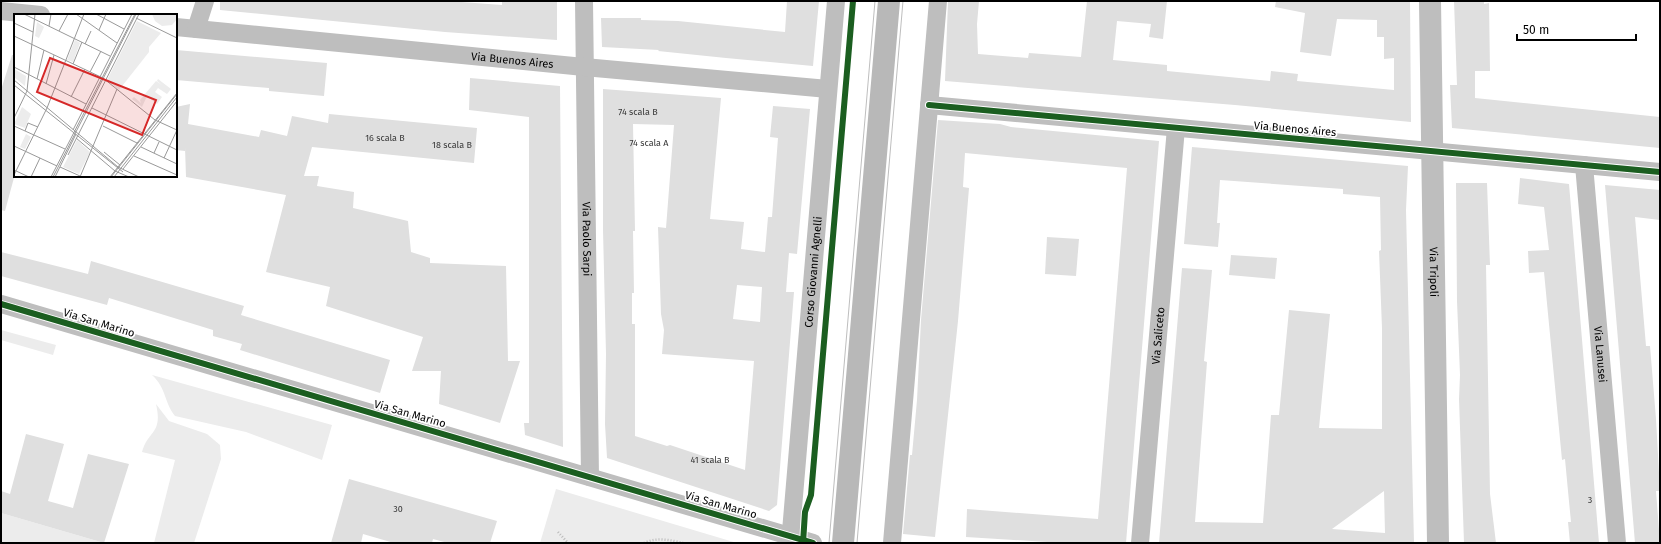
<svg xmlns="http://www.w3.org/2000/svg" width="1661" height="544" font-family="'Fira Sans',sans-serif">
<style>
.green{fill:#ececec}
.building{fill:#dfdfdf;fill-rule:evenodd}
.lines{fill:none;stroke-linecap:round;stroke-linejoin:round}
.path{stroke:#b9b9b9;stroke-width:2.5;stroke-dasharray:1 2;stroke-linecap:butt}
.minor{stroke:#bebebe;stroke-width:18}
.tertiary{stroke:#bebebe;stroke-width:22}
.secondary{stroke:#b8b8b8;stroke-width:22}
.tram{stroke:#bebebe;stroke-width:1}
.cycleway-casing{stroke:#fff;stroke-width:8}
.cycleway{stroke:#1b5e20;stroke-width:6}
.labels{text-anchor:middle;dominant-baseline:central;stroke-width:3.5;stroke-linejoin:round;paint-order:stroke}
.number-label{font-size:9px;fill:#383838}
.street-label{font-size:11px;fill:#000;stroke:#fff}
.inset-road{fill:none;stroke:#999;stroke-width:1}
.view{fill:#d62828;fill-opacity:0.15;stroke:#d62828;stroke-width:2}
.inset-edge{fill:none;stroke:#000;stroke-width:2}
</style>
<rect width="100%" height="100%" fill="#fff"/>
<g class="green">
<path d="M1,330L56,345L53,355L1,340Z"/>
<path d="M152,375L332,425L322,460L246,432L175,416C164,403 167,389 152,375Z"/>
<path d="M156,404L169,421L207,434L220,445L221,459L194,543H154L175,460L142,452C148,430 163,434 156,404Z"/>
<path d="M556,489L737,543H540Z"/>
<path d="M1,513L104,543H1Z"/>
</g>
<g class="building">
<path d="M220,1H448L502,5V1H557V40L445,32L220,10Z"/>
<path d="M787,1H819L813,66L726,58L658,51L659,50L602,47L601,18H641V20L678,21L785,32Z"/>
<path d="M948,1H979L977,24L978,54L1028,58L1029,53L1081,57L1087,1H1167L1163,39L1149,37L1151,24L1117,21L1113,60L1167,65V71L1270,81L1271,71L1298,74L1297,81L1394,90V58L1384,59V37H1377V20L1337,19L1331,56L1300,52L1305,13L1275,7L1276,1H1410L1411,122L1235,105L945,81Z"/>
<path d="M1454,1H1484V4L1489,3L1490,71H1475V98L1660,117V148L1452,128L1450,85H1457Z"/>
<path d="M176,50L327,63L324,96L269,91V88L176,80Z"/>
<path d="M12,55H15V174L5,211L1,210V90Z"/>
<path d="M470,78L560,86L563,447L525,435L524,423H529V117L469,110Z"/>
<path d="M603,89L721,98L710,219L744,222L741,249L765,252L768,217H772L778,138L770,137L773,106L810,109L797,254L789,253L786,292H794L777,505L769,511L607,458L605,424L606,354L603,230ZM633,124L674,125L666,228L658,227L661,314L664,330L662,354L754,361L745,470L670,445L667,446L635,436V324H632V293H634L633,231H635ZM737,285L762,287L760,322L733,319Z"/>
<path d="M190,104L188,124L259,137L261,130L287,136L292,116L328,123L329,114L477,128L474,163L312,147L304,176H319L317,186L354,192L353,208L408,221L411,252L430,258V263L506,266L508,361H520L500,423L439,404L441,371H412L423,337L326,306L330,287L266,272L286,195L186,177L185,147V151L176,150V107Z"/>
<path d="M938,120L1000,124L1011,127L1159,141L1126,543H1063L966,537L967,509L1098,519L1127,168L965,153L963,187L969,188L958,321L935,537L903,534L910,455H912L917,400L921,320Z"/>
<path d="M1192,147L1408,166L1406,210L1414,543H1159L1182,268L1212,270L1204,361L1207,362L1195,522L1263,523L1271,415H1279L1289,310L1330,314L1319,428L1382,429V328L1379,251L1381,250L1380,197L1343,194V189L1220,180L1217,223H1220L1218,247L1184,244ZM1384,491L1385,533L1332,529Z"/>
<path d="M1520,178L1569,184L1599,543H1570L1568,522H1571L1568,491L1565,459L1562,460L1544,272L1529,273L1528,251L1549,250L1544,207L1518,204Z"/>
<path d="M1456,183H1487L1490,265H1486L1490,494L1496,543H1464L1459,399L1460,375L1457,301Z"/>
<path d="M1605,185L1660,190V220L1635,217L1646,346H1650L1656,419L1660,491H1656L1660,543H1635Z"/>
<path d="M1047,237L1079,239L1076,276L1045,274Z"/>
<path d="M1,252L88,274L91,261L244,306L241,315L390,360L380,393L240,350L242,344L213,336V330L109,298L107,305L1,276Z"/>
<path d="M1231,255L1277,258L1275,279L1229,275Z"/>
<path d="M26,434L64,444L48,501L73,508L88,454L129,464L104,543L1,513V491L10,494Z"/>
<path d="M349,479L497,521L490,543H448L433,539L432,543H394L363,534L361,543H331Z"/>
</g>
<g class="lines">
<g class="path">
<path d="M558,532L568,543"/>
<path d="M644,543C656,537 671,540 683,543"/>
</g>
<g class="minor">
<path id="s1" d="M584,1L590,477"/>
<path d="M1,11L41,15"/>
<path id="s2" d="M176,27L584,67L828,89"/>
<path d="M196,29L205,1"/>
<path d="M929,105L1660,172"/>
<path id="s3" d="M1584,165L1617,543"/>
<path d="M1,304L813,543"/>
<path id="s4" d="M790,543L836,1"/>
<path d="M892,543L938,1"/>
<path id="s5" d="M1140,543L1176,128"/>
</g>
<path class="tertiary" id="s6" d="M1430,1L1438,543"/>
<path class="secondary" d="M843,543L889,1"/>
<g class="tram">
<path d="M829,543L875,1"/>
<path d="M857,543L903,1"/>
</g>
<g class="cycleway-casing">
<g id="cycleway">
<path d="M929,105L1660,172"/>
<path d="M1,304L813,543"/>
<path d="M803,543L805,512L811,495L853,1"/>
</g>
</g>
<use href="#cycleway" class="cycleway"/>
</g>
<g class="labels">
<g class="number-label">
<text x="638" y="112">74 scala B</text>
<text x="385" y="138">16 scala B</text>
<text x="649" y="143">74 scala A</text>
<text x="452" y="145">18 scala B</text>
<text x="710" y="460">41 scala B</text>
<text x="1590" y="500">3</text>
<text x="398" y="509">30</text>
</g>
<g class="street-label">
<text stroke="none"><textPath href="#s2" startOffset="338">Via Buenos Aires</textPath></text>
<text transform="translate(1295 129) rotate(5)">Via Buenos Aires</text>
<text stroke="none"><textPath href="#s1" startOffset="238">Via Paolo Sarpi</textPath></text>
<text stroke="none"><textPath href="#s4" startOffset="272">Corso Giovanni Agnelli</textPath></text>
<text stroke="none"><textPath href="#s6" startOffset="271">Via Tripoli</textPath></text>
<text transform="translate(99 323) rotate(17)">Via San Marino</text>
<text stroke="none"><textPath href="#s5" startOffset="208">Via Saliceto</textPath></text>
<text stroke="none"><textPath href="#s3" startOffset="190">Via Lanusei</textPath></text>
<text transform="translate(410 414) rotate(16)">Via San Marino</text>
<text transform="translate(721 505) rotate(16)">Via San Marino</text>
</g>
</g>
<g transform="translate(14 14)">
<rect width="163" height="163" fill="#fff"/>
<path d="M138,0H163V5L158,11L148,12L141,7ZM123,7L147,19L135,33V38L105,76L93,66ZM23,8L30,13L25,24L21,22ZM61,26L66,29L59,48L53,46ZM0,55L12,62L11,72L0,63ZM144,65L157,75L153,80L144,74L141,78L148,83L143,90L133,82L128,93L118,85L120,83L127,89L126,86L142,67L148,71L143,67ZM8,93L17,100L11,114L0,110ZM12,120L17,123L11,135L6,133ZM63,126L76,138L65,160L49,153Z" fill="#ececec"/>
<path class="inset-road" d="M10,0L96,42M62,0L103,29M82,0L110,15M122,4L163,24M0,9L19,18M35,12L37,0M85,16L92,0M45,17L54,0M0,22L89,64L141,106L163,116M71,30L77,17M59,50L68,28M0,53L72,90M76,58L87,37M23,65L30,36M0,66L104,153L125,163M32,70L40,41M0,71L109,158M57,83L71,55M78,94L163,136M0,104L13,77L21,0M0,112L51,135M89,112L123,129M59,116L118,0M11,117L14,109L24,113M62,124L101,157L115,163M0,132L43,152M127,133L163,150M90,138L106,151M140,139L145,128M54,141L125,0M120,142L163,161M150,144L163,116M46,153L66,162M109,155L163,87M0,156L15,163M0,161L33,94L70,0M17,163L26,144M37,163L121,0M39,163L122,0M41,163L62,120M66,163L103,75M96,163L163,79M97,163L163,80M100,163L163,83"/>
<path class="view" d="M36,44L142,86L128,121L23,78Z"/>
<rect width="163" height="163" class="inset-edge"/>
</g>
<rect width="1661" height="544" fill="none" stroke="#000000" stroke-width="4"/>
<path d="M1517 34v6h119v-6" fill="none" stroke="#000000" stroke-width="2"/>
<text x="1523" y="34" font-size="12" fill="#000000" stroke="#ffffff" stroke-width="3" paint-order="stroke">50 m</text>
</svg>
